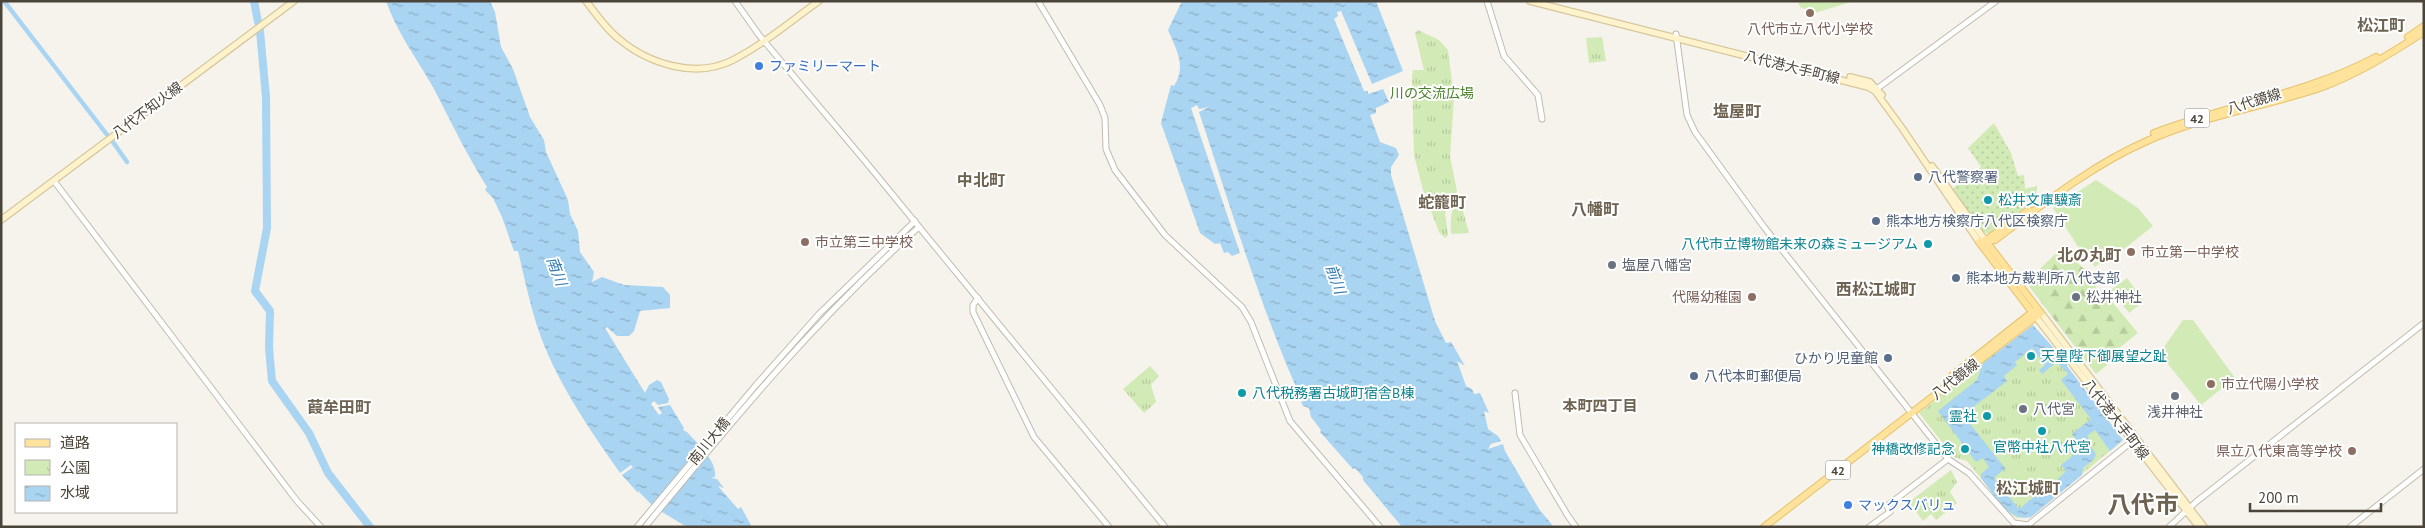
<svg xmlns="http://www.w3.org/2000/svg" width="2425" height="528" font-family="'PT Sans','Noto Sans JP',sans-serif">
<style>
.grass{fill:url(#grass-dots)}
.forest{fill:url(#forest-firs)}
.park{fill:url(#park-tufts)}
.pitch{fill:#d2eab5}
.water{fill:url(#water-ripples);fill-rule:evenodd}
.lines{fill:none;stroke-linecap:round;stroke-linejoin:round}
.canal{stroke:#a9d4f2;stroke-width:4.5}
.river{stroke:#a9d4f2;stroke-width:8}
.tertiary-casing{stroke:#c2bbae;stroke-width:7}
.secondary-casing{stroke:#d6c79b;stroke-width:8}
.primary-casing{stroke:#e6c16a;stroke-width:8}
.tertiary{stroke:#fff;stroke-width:5}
.secondary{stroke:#fff3cd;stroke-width:5.5}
.primary{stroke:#ffe39c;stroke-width:6}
.education-dot{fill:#8d6e63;stroke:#fff;stroke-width:2}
.shop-dot{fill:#3f7fe0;stroke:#fff;stroke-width:2}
.service-dot{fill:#5c6f8a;stroke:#fff;stroke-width:2}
.culture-dot{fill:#0f9aa8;stroke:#fff;stroke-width:2}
.worship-dot{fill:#6b7280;stroke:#fff;stroke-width:2}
.labels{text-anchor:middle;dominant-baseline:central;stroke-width:4;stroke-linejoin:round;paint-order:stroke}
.shield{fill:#fff;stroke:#817c74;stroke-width:1}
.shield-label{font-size:12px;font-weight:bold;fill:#4b4439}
.education-label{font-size:14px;fill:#785e54;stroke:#fff;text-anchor:start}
.shop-label{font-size:14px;fill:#366cbe;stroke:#fff;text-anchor:start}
.street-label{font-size:14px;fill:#4b4439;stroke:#fff}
.park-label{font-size:14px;fill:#4a7f2a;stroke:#fff}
.service-label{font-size:14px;fill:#4e5e75;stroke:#fff;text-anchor:start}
.culture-label{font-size:14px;fill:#0d838f;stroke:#fff;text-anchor:start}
.worship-label{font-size:14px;fill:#5b616d;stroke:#fff;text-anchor:start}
.water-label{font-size:15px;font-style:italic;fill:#2e7ab2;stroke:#fff}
.neighbourhood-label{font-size:15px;font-weight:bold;fill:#6e6250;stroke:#fff}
.quarter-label{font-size:16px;font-weight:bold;fill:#6e6250;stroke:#fff}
.town-label{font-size:24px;font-weight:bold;fill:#6e6250;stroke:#fff}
</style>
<defs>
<pattern id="grass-dots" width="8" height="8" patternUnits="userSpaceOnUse" patternTransform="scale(1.25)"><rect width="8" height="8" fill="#d2eab5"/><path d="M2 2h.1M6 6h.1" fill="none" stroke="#b6ca9c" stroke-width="1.8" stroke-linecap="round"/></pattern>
<pattern id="forest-firs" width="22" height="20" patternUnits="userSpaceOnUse" patternTransform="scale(1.25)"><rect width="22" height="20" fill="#d2eab5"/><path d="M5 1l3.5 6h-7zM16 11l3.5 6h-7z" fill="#b6ca9c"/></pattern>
<pattern id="park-tufts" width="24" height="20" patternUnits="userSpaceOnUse" patternTransform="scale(1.25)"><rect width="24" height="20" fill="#d2eab5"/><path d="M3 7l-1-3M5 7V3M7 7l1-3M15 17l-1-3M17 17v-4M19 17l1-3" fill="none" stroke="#b6ca9c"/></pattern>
<pattern id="water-ripples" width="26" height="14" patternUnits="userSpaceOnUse" patternTransform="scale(1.25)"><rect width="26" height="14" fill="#a9d4f2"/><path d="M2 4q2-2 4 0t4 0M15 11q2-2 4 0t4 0" fill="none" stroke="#8caec5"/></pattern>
</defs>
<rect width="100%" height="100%" fill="#f6f3ec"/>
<path class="grass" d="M1994,123L2011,153L2018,176L2024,175L2025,189L2037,186L2036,200L1988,234L1982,231L1952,189L1981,167L1968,148Z"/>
<path class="forest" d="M2062,249L2093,277L2091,280L2100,293L2103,291L2138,333L2105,359L2108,364L2096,374L2025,281C2040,271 2048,259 2062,249Z"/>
<g class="park">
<path d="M1418,30L1439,40L1448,50L1454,98L1450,157L1457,191L1445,213L1448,235L1445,238L1439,232L1423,190L1414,155L1412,77L1413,70H1424L1415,33Z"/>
<path d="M1602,37L1606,61L1589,63L1586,38Z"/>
<path d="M1460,200L1469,233L1451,234C1451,222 1449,207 1460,200Z"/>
<path d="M2033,325L2123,440L2030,517L2017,518L2009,513L1967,461L1954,457L1919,413Z"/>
<path d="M1150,366L1159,376L1151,385L1156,402L1144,413L1123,389Z"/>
<path d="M1951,470L1957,482L1950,492L1957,503L1936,520L1931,514L1923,521L1909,502Z"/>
</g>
<g class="pitch">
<path d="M1798,1H1854L1815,13L1800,7Z"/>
<path d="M2096,180L2138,208L2153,226L2124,249L2121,247L2095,267L2079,248L2053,208Z"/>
<path d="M2127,278L2144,301L2129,313L2111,290Z"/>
<path d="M2183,320H2193L2235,378L2201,405L2163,358L2164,347Z"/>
</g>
<g class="water">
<path d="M386,1H490L495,12L501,47L513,69L530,117L544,140L546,152L568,200L570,214L578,231L580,252L594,272L592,282L602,277L624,285L663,287L670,295V308L640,311L634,331L629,336H617L607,327L605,328L645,393L649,385L657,380L661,382L669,399L668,403L658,405L654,401L651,404L659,415L662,413L658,407L670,405L684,428L683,430L687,432C697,443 717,460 715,477L711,478L717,479L724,488L718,486L738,509L741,507L752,527H687L662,512L659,506L655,508L638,491V493L622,475L633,467L631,465L620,473C588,427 555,380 537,326C529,301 524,276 518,251H514L502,217L493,198L485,190L487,187C467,155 451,122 434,89C418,60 397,33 386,1Z"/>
<path d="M1182,1H1376L1403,71L1372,84L1341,11L1337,12L1338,16L1334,19L1364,91H1368V94L1383,89L1389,102L1376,108V113L1370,115L1380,142L1396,148L1399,155L1391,167V175L1435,321L1446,343L1451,342L1465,366L1457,361L1466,386L1472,389L1474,394L1480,393L1489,413L1484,411L1488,429L1498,436L1501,441L1491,444L1488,449L1503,444L1505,451L1539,509L1554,527H1402L1363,480V477L1355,468L1353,469L1320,432L1321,430L1311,417L1309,408L1303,406L1301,402L1305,400V397L1300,396C1259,304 1231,208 1199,112L1209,107L1199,109L1197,105L1191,108L1240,253L1232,256L1228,252L1224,253L1220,243L1215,244L1200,233L1161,123L1171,85L1174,86C1187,66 1176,49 1168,30Z"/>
<path d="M2033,325L2067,363V366L2123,440L2110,451L2095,430L2087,436L2089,439L2087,441L2096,454L2094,459L2083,468L2082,475L2031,517C2008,523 1993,493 1981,478V474L1989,467L1983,458L1976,462L1938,411L1977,380L1983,363ZM2032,348L2045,365L2039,370L2042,374L2057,362L2068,374L2061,380L2091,419L2072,434L2082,448L2061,465L2066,471L2043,495L2040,492L2019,509L1994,478L2005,468L1963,415L2007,381L2004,376L2017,365L2015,362Z"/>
</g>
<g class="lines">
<g class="canal">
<path d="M4,1L108,136"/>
<path d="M113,142L127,162"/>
</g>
<g class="river">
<path d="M254,1L258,22"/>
<path d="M260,31L266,97L267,228L255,291L270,311L269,348L272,381L309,433L328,473L370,527"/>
</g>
<g class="tertiary-casing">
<g id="tertiary">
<path d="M735,1L759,35L865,161L1165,527"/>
<path d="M1038,1L1100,105L1105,118L1106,149L1115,170L1165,235L1242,307L1251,322L1290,421L1380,527"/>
<path d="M1487,1L1504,56L1538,95L1542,119"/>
<path d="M1676,34L1687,115L1695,132L1764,227L1948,459L1969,473L2014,523L2028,525L2135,439"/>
<path d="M1878,88L1996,1"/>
<path d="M54,181L297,501L321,527"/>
<path d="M978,298L973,305V312L1034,437L1109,527"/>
<path d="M1515,393L1520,435L1568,516L1576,527"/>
<path d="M637,527L756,385L819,314L915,221"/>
<path d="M645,527C733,420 816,319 919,227"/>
<path d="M1869,527L1890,512L1887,506L1948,459"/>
<path d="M2169,527L2196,502L2424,323"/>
<path d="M2350,527L2424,469"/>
</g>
</g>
<g class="secondary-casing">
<g id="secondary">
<path d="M586,1C596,14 606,29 619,39C649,64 696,79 733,60C764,44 791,21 819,1"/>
<path d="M1530,1L1868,87L1875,91L1902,128L1979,242"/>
<path d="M1850,77L1870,82L1882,95"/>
<path d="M1932,166L1985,240"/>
<path d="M1,220L294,1"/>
<path d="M2033,313L2199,527"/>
<path d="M2041,313L2204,527"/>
</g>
</g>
<g class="primary-casing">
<g id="primary">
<path d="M2408,37L2424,26"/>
<path d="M2154,133C2227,105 2307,94 2376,57"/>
<path d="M1986,240L2029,210"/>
<path d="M2032,312L1979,242L1995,240C2043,204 2092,165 2147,141C2201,117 2261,107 2317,89C2356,75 2390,54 2424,32"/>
<path d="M1949,378L2035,310"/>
<path d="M1764,527L2041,313L1985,240"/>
</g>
</g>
<use href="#tertiary" class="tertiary"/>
<use href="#secondary" class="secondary"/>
<use href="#primary" class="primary"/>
</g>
<g class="education-dot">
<circle cx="1810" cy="13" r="5"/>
<circle cx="805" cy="242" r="5"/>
<circle cx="2131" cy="252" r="5"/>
<circle cx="1752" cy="297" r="5"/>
<circle cx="2211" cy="384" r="5"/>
<circle cx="2352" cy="451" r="5"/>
</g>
<g class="shop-dot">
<circle cx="759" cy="66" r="5"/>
<circle cx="1848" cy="505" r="5"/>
</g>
<g class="service-dot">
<circle cx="1918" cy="177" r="5"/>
<circle cx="1876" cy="221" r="5"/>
<circle cx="1956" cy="278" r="5"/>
<circle cx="1888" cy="358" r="5"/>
<circle cx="1694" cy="376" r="5"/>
</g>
<g class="culture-dot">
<circle cx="1988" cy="200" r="5"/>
<circle cx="1928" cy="244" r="5"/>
<circle cx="2031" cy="356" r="5"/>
<circle cx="1242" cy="393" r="5"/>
<circle cx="1987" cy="416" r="5"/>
<circle cx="2042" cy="431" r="5"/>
<circle cx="1965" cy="449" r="5"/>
</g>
<g class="worship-dot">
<circle cx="1612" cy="265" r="5"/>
<circle cx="2076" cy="297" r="5"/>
<circle cx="2175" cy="396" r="5"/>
<circle cx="2023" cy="409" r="5"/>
</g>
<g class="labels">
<g class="shield">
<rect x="2184.5" y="108.5" width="25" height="19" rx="4"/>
<rect x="1825.5" y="460.5" width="25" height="19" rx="4"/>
</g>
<g class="shield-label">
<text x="2197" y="118">42</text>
<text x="1838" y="470">42</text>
</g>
<g class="education-label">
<text x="1810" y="29" text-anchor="middle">八代市立八代小学校</text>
<text x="815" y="242">市立第三中学校</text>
<text x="2141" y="252">市立第一中学校</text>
<text x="1742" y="297" text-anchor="end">代陽幼稚園</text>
<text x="2221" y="384">市立代陽小学校</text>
<text x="2342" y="451" text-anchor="end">県立八代東高等学校</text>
</g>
<g class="shop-label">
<text x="769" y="66">ファミリーマート</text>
<text x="1858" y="505">マックスバリュ</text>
</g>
<g class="street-label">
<text transform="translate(1792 67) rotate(14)">八代港大手町線</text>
<text transform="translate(2254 101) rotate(-17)">八代鏡線</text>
<text transform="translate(147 110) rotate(-37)">八代不知火線</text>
<text transform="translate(1955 379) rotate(-38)">八代鏡線</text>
<text transform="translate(2116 419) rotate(52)">八代港大手町線</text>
<text transform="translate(709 441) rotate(-51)">南川大橋</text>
</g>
<g class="park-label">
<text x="1432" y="93">川の交流広場</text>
</g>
<g class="service-label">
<text x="1928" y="177">八代警察署</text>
<text x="1886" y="221">熊本地方検察庁八代区検察庁</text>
<text x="1966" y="278">熊本地方裁判所八代支部</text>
<text x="1878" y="358" text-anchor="end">ひかり児童館</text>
<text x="1704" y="376">八代本町郵便局</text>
</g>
<g class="culture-label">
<text x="1998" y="200">松井文庫驥斎</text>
<text x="1918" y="244" text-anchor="end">八代市立博物館未来の森ミュージアム</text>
<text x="2041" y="356">天皇陛下御展望之趾</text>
<text x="1252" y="393">八代税務署古城町宿舎B棟</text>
<text x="1977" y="416" text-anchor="end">霊社</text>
<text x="2042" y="447" text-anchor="middle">官幣中社八代宮</text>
<text x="1955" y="449" text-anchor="end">神橋改修記念</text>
</g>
<g class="worship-label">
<text x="1622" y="265">塩屋八幡宮</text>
<text x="2086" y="297">松井神社</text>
<text x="2033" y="409">八代宮</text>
<text x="2175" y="412" text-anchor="middle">浅井神社</text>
</g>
<g class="water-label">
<text transform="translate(557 271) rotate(69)">南川</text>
<text transform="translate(1336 279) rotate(70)">前川</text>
</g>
<g class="neighbourhood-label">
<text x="1600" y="405">本町四丁目</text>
</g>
<g class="quarter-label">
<text x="2381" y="25">松江町</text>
<text x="1737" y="111">塩屋町</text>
<text x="981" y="180">中北町</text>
<text x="1442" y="202">蛇籠町</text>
<text x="1595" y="209">八幡町</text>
<text x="2089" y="255">北の丸町</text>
<text x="1876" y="289">西松江城町</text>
<text x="339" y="407">葭牟田町</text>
<text x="2028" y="488">松江城町</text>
</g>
<g class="town-label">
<text x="2143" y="504">八代市</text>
</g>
</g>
<rect width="2425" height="528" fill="none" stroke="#4b4439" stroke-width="5"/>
<rect x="15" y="423" width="162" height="90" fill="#ffffff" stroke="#b7b4b0"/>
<rect x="25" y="439" width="25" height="8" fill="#ffe39c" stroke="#b7b4b0"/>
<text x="60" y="448" font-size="15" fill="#4b4439">道路</text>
<rect x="25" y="460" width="25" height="15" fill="url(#park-tufts)" stroke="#b7b4b0"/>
<text x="60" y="473" font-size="15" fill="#4b4439">公園</text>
<rect x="25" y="486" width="25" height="15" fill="url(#water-ripples)" stroke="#b7b4b0"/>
<text x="60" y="498" font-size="15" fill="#4b4439">水域</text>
<path d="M2250 503v8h131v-8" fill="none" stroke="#4b4439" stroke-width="2.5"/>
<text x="2258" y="503" font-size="15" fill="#4b4439" stroke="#ffffff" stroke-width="4" paint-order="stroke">200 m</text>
</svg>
